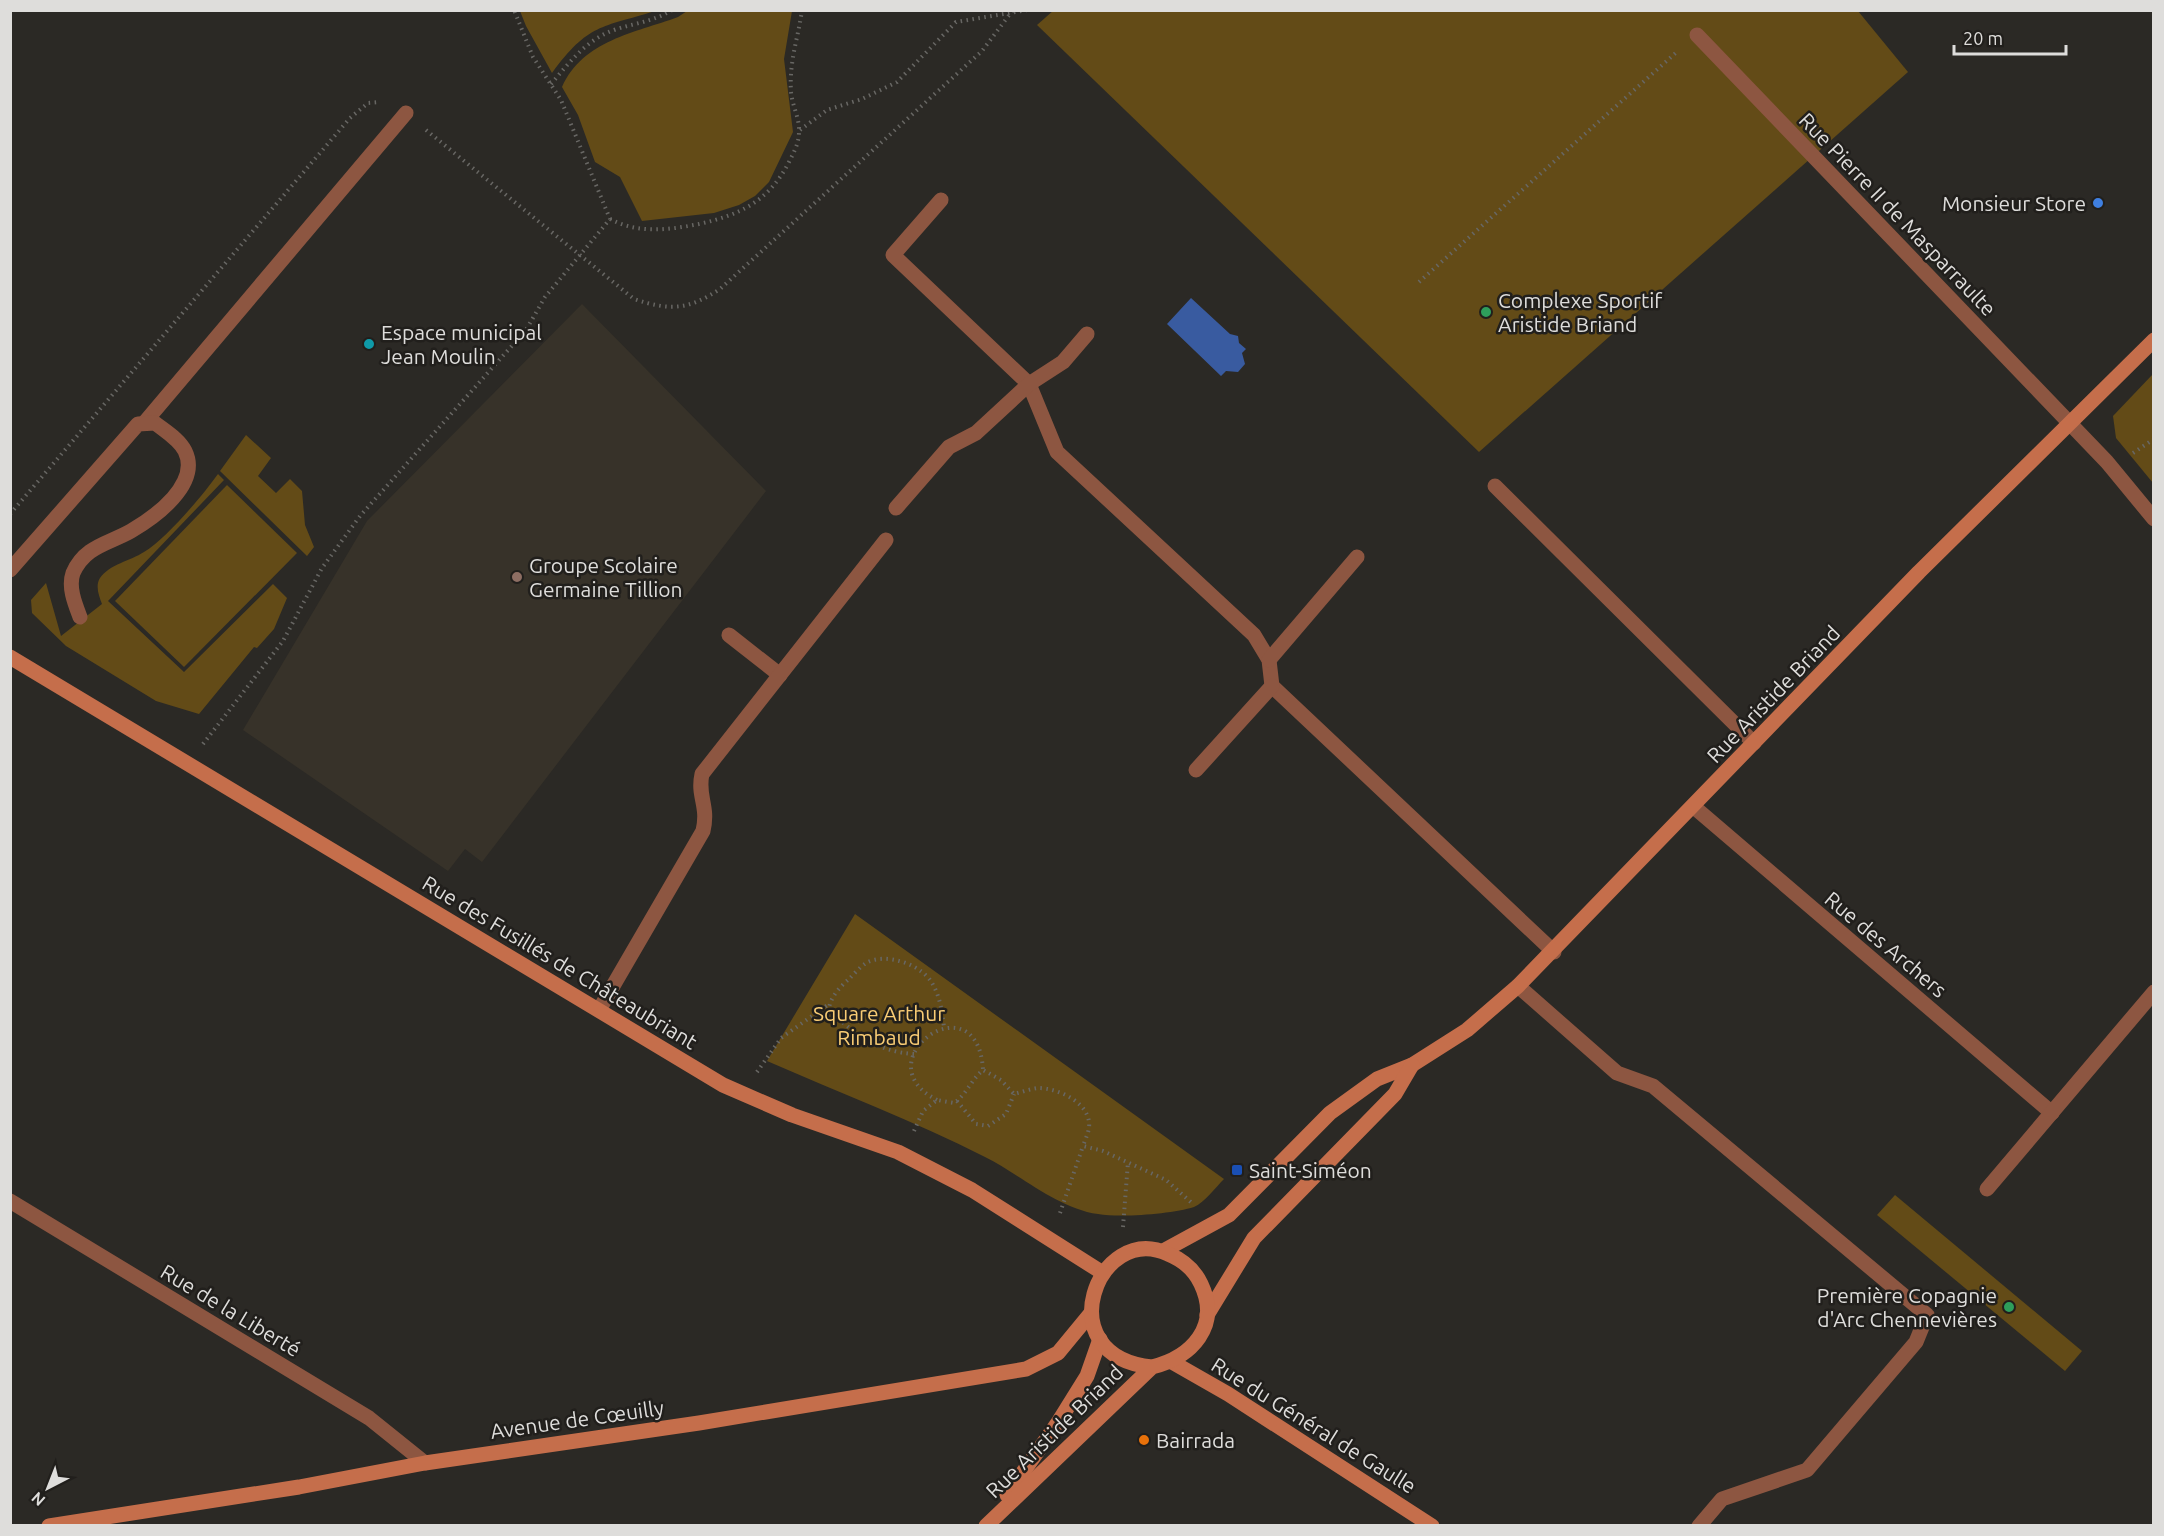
<svg xmlns="http://www.w3.org/2000/svg" width="2164" height="1536" font-family="Ubuntu,sans-serif">
<style>
.built{fill:#373229}
.green{fill:#634b17}
.water{fill:#395ba0}
.lines{fill:none;stroke-linecap:round;stroke-linejoin:round}
.path{stroke:#686764;stroke-width:4;stroke-dasharray:1.5 4.5;stroke-linecap:butt}
.lane{stroke:#8d5641;stroke-width:15}
.street{stroke:#8d5641;stroke-width:15}
.secondary{stroke:#c56e4b;stroke-width:15}
.shop-dot{fill:#3f7fe0;stroke:#211f1c;stroke-width:2}
.leisure-dot{fill:#2e9e5b;stroke:#211f1c;stroke-width:2}
.culture-dot{fill:#0f9aa8;stroke:#211f1c;stroke-width:2}
.education-dot{fill:#8d6e63;stroke:#211f1c;stroke-width:2}
.transit-dot{fill:#1a4fb4;stroke:#211f1c;stroke-width:2}
.food-dot{fill:#e8710a;stroke:#211f1c;stroke-width:2}
.labels{text-anchor:middle;dominant-baseline:central;stroke-width:5;stroke-linejoin:round;paint-order:stroke}
.poi-label{font-size:21px;fill:#dedddb;stroke:#211f1c;text-anchor:start}
.street-label{font-size:21px;fill:#dedddb;stroke:#211f1c}
.park-label{font-size:21px;fill:#f9cc74;stroke:#211f1c}
</style>
<rect width="100%" height="100%" fill="#2b2925"/>
<path class="built" d="M582,304L766,491L482,862L465,849L448,871L243,730L367,521Z"/>
<g class="green">
<path d="M1054,10L1858,11L1908,72L1479,452L1037,25Z"/>
<path d="M520,11V10L655,11C601,28 589,23 552,73L526,26Z"/>
<path d="M687,11H792L784,59L793,132L769,182L755,196L739,205L714,213L642,221L620,177L595,162L578,115L562,87C583,40 635,33 678,17Z"/>
<path d="M2153,374V483L2116,438L2113,416Z"/>
<path d="M246,435L271,458L258,476L276,493L290,479L302,491L305,525L314,547L307,556L220,471Z"/>
<path d="M218,474L224,480L108,601L184,672L273,584L287,598L274,629L257,648L254,647L199,714L156,701L66,646L32,613L31,600L46,583L61,636L102,604C99,596 95,586 100,578C110,564 130,561 144,552C166,539 203,495 218,474Z"/>
<path d="M227,485L297,553L184,667L115,601Z"/>
<path d="M855,914L1224,1179C1216,1187 1204,1203 1194,1207C1172,1214 1121,1218 1098,1214C1057,1208 1021,1175 985,1157C914,1121 840,1093 767,1061Z"/>
<path d="M1895,1195L2082,1351L2065,1371L1877,1215Z"/>
</g>
<path class="water" d="M1191,298L1230,334L1238,336L1239,343L1246,349L1242,353L1245,364L1238,372L1226,371L1221,376L1167,324Z"/>
<g class="lines">
<g class="path">
<path d="M551,84C570,62 586,40 614,30C634,23 653,22 672,10"/>
<path d="M426,130L634,299C670,311 688,310 720,289L982,51L1013,10"/>
<path d="M800,130L827,110L862,99L897,82L956,22L1028,10"/>
<path d="M610,219C638,234 669,230 699,224C740,215 769,201 789,162C794,152 799,143 799,132C800,119 792,105 791,92C789,61 798,39 802,10"/>
<path d="M1419,282L1678,51"/>
<path d="M2133,453L2154,439"/>
<path d="M10,514L350,118L368,103L380,102"/>
<path d="M203,744L283,641L322,568L360,516L526,330L545,297L610,219L561,100L533,57L514,10"/>
<path d="M914,1054C880,1052 858,1036 833,1014L829,1009C830,997 841,986 849,979C854,974 860,967 866,963C885,952 921,964 932,983C940,996 942,1012 944,1027"/>
<path d="M757,1072L781,1038L829,1004"/>
<path d="M937,1100C860,1061 978,977 983,1070"/>
<path d="M957,1101L976,1124L988,1126L1006,1114L1014,1094"/>
<path d="M914,1131L923,1111L937,1100L954,1103C967,1094 971,1080 983,1070L1001,1080L1014,1094C1022,1092 1030,1089 1038,1088C1058,1088 1092,1103 1089,1128C1088,1134 1085,1140 1083,1146L1103,1151L1166,1180L1194,1205"/>
<path d="M1060,1213L1083,1146"/>
<path d="M1123,1227L1128,1162"/>
</g>
<g class="lane">
<path d="M941,200L893,255L1029,384L1057,452L1254,635L1269,660L1272,686L1554,952"/>
<path d="M145,422L406,113"/>
<path d="M1495,486L1754,743"/>
<path d="M896,508L949,447L976,433L1029,384L1063,362L1087,334"/>
<path d="M10,570L138,424L155,423C165,431 179,439 185,451C201,484 155,517 131,531C108,544 85,546 73,573C68,587 75,604 80,617"/>
<path d="M729,635L780,675"/>
<path d="M1269,660L1357,557"/>
<path d="M1196,770L1272,686"/>
<path d="M1518,986L1617,1073L1653,1086L1927,1315L1916,1342L1807,1470L1722,1499L1699,1526"/>
<path d="M599,1010L703,831C709,805 697,797 702,774L886,540"/>
</g>
<g class="street">
<path d="M1697,35L2107,462L2154,519"/>
<path d="M1694,807L2052,1113"/>
<path d="M1987,1189L2154,992"/>
<path d="M10,1201L369,1418L425,1463"/>
</g>
<g class="secondary">
<path d="M10,657L723,1085L792,1115L898,1152L972,1190L1103,1273"/>
<path d="M1163,1251L1229,1215L1330,1113L1377,1079L1412,1065L1467,1030L1518,986L1919,572L2154,340"/>
<path d="M1207,1315L1254,1238L1395,1094L1412,1065"/>
<path d="M1172,1362L1228,1394L1432,1526"/>
<path d="M1007,1495L1059,1421L1087,1376L1100,1339"/>
<path d="M49,1526L299,1487L425,1463L699,1423L1026,1369L1058,1353L1091,1313"/>
<path d="M986,1526L1152,1367C1192,1357 1221,1326 1201,1284C1194,1269 1183,1260 1168,1254C1098,1221 1046,1356 1152,1367"/>
</g>
</g>
<circle class="shop-dot" cx="2098" cy="203" r="6"/>
<g class="leisure-dot">
<circle cx="1486" cy="312" r="6"/>
<circle cx="2009" cy="1307" r="6"/>
</g>
<circle class="culture-dot" cx="369" cy="344" r="6"/>
<circle class="education-dot" cx="517" cy="577" r="6"/>
<rect class="transit-dot" x="1231" y="1164" width="12" height="12" rx="3"/>
<circle class="food-dot" cx="1144" cy="1440" r="6"/>
<g class="labels">
<g class="poi-label">
<text x="2086" y="203" text-anchor="end">Monsieur Store</text>
<text x="1498" y="300">Complexe Sportif<tspan x="1498" dy="24">Aristide Briand</tspan></text>
<text x="381" y="332">Espace municipal<tspan x="381" dy="24">Jean Moulin</tspan></text>
<text x="529" y="565">Groupe Scolaire<tspan x="529" dy="24">Germaine Tillion</tspan></text>
<text x="1249" y="1170">Saint-Siméon</text>
<text x="1997" y="1295" text-anchor="end">Première Copagnie<tspan x="1997" dy="24">d'Arc Chennevières</tspan></text>
<text x="1156" y="1440">Bairrada</text>
</g>
<g class="street-label">
<text transform="translate(1898 214) rotate(46)">Rue Pierre II de Masparraulte</text>
<text transform="translate(1773 694) rotate(-46)">Rue Aristide Briand</text>
<text transform="translate(1886 944) rotate(40)">Rue des Archers</text>
<text transform="translate(560 962) rotate(31)">Rue des Fusillés de Châteaubriant</text>
<text transform="translate(231 1310) rotate(31)">Rue de la Liberté</text>
<text transform="translate(577 1419) rotate(-8)">Avenue de Cœuilly</text>
<text transform="translate(1314 1425) rotate(32)">Rue du Général de Gaulle</text>
<text transform="translate(1054 1431) rotate(-44)">Rue Aristide Briand</text>
</g>
<g class="park-label">
<text x="879" y="1013">Square Arthur<tspan x="879" dy="24">Rimbaud</tspan></text>
</g>
</g>
<rect width="2164" height="1536" fill="none" stroke="#dedddb" stroke-width="24"/>
<g transform="translate(48 1488) rotate(222)" stroke="#211f1c" stroke-width="4.5" paint-order="stroke">
<path d="M0-4.5L10 22L0 15L-10 22Z" fill="#dedddb"/>
<text y="-9" font-size="16" font-weight="bold" text-anchor="middle" fill="#dedddb">N</text>
</g>
<path d="M1954 45v9h112v-9" fill="none" stroke="#dedddb" stroke-width="3"/>
<text x="1963" y="45" font-size="18" fill="#dedddb" stroke="#211f1c" stroke-width="4.5" paint-order="stroke">20 m</text>
</svg>
